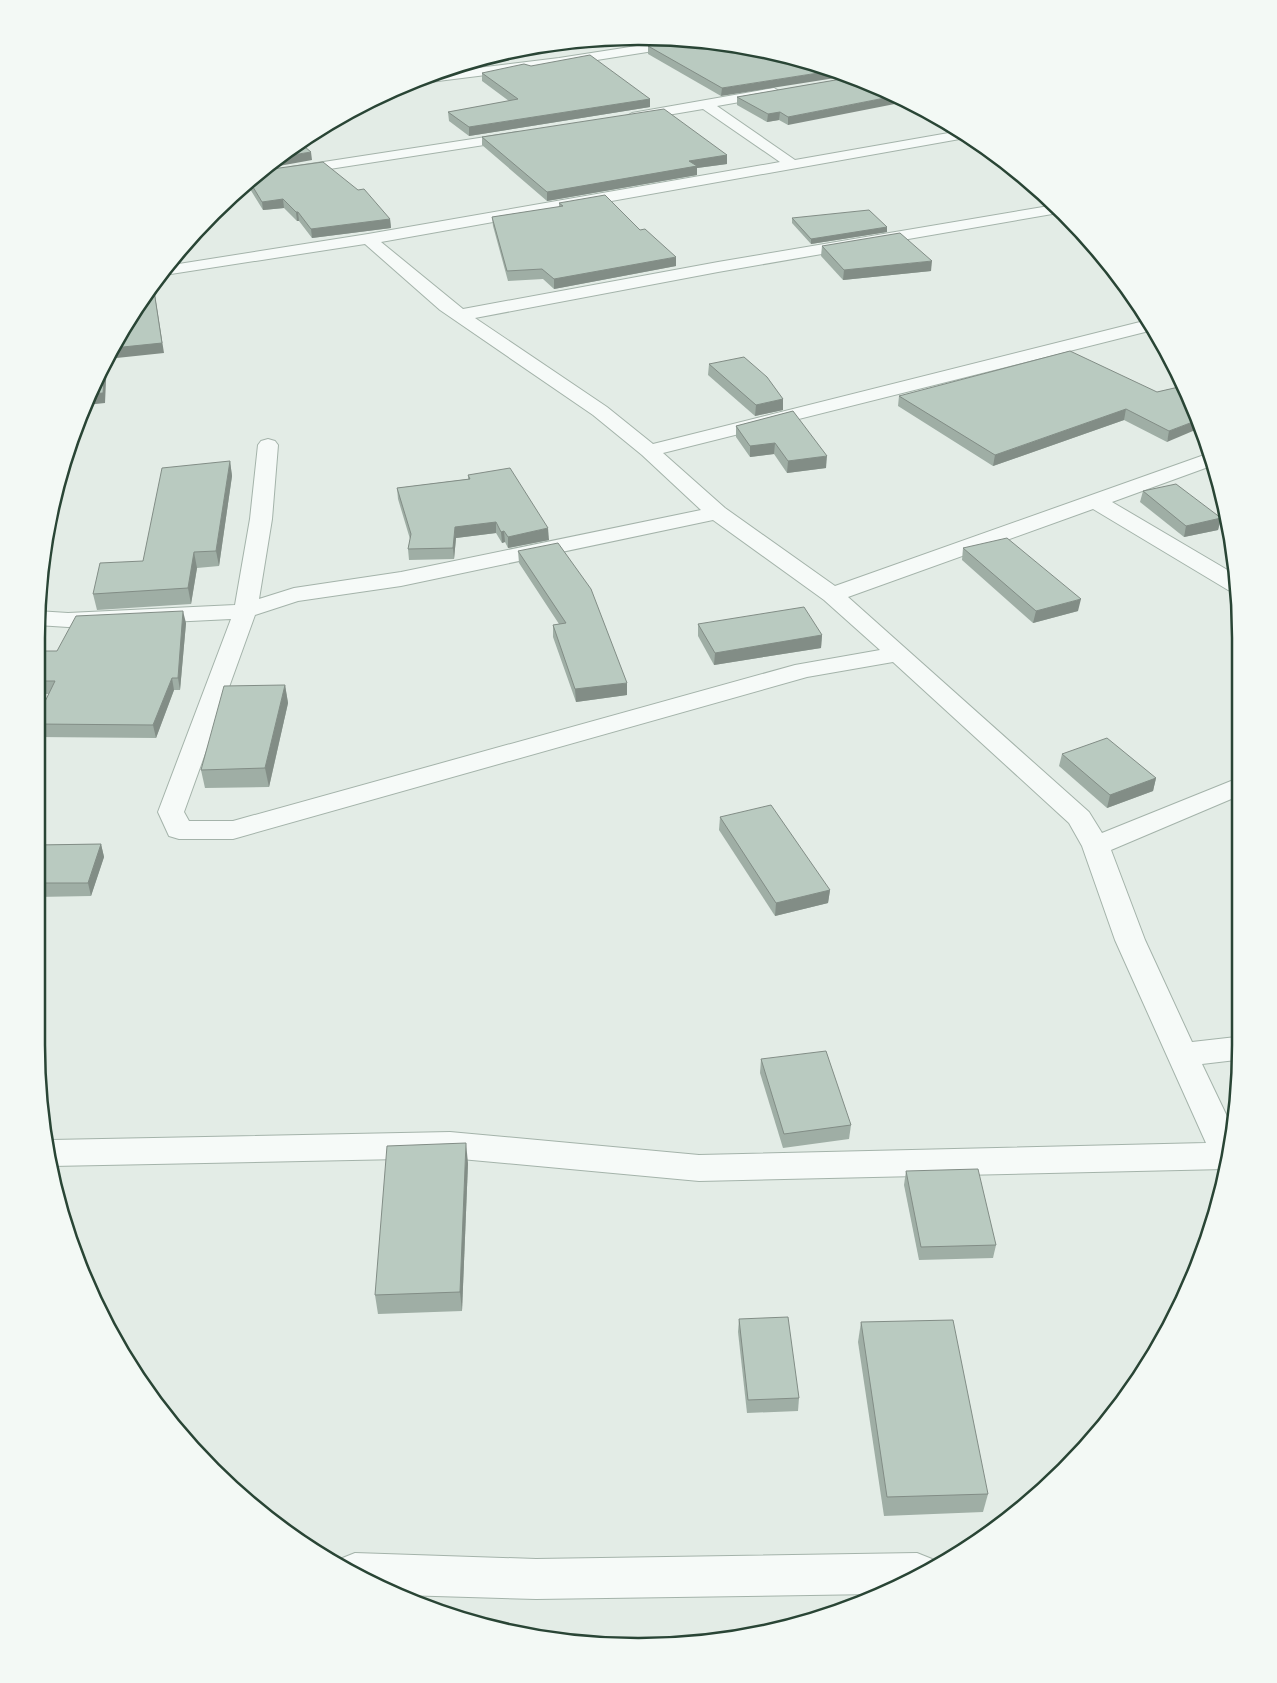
<svg xmlns="http://www.w3.org/2000/svg" width="1277" height="1683" font-family="Barlow,sans-serif">
<style>
.lines{fill:none;stroke-linecap:round;stroke-linejoin:round}
.street-casing{stroke:#a4b3aa;stroke-width:2}
.street{fill:#f6faf8;fill-rule:evenodd}
.wall{fill:#9faea5}
.shaded-wall{fill:#828d86}
.building{fill:#b9cac0;stroke:#828d86}
.rim{fill:none;stroke:#294535;stroke-width:2.5}
</style>
<rect width="100%" height="100%" fill="#e3ece6"/>
<g class="lines">
<g class="street-casing">
<g id="street">
<path d="M675,40L691,42L685,46L559,66L414,84L409,82L437,73L559,58Z"/>
<path d="M774,88L781,92L779,95L717,106L795,160L960,131L971,137L381,242L463,309L718,262L1055,205L1064,212L718,272L475,318L607,407L653,444L1148,320L1153,330L663,453L725,508L835,586L1207,454L1211,466L1112,502L1236,575V592L1228,590L1093,509L848,597L1089,812L1102,833L1236,779V797L1111,850L1145,940L1192,1042L1236,1037V1060L1202,1064L1234,1131L1225,1169L699,1181L450,1158L52,1166L49,1141L51,1140L450,1132L699,1155L1206,1143L1115,940L1082,846L1069,823L893,662L807,677L233,839H179L169,836L158,812L231,619L68,627L37,625V611L68,613L235,605L250,519L258,445L261,441L268,439L275,441L278,445L272,519L259,599L294,588L401,572L701,510L642,455L593,415L440,310L365,244L158,276L166,266L368,234L780,162L703,109L632,121L625,117L632,113ZM713,520L824,600L880,650L795,665L233,821H189L184,812L255,615L298,601L401,586Z"/>
<path d="M518,132L525,136L523,139L291,175L284,171L291,167Z"/>
<path d="M355,1553L536,1559L917,1553L932,1559L934,1564L875,1594L536,1599L402,1595L372,1585L339,1562L340,1559Z"/>
</g>
</g>
<use href="#street" class="street"/>
</g>
<g class="wall">
<path d="M638,36L667,39L632,45L621,38Z"/>
<path d="M648,46L756,48L721,96L648,54Z"/>
<path d="M482,73L650,99V107L469,136L449,121L448,112L509,101L482,81Z"/>
<path d="M853,77L788,125L779,120L767,122L737,105V97Z"/>
<path d="M482,137L727,155V164L697,168V175L547,201L482,145Z"/>
<path d="M265,170L390,219L391,228L312,238L299,221H297L284,208L263,210L247,184Z"/>
<path d="M559,203L676,266L554,289L543,279L508,281L493,226L492,217L559,207Z"/>
<path d="M792,218L887,227V232L811,244L792,223Z"/>
<path d="M822,246L931,271L843,280L821,256Z"/>
<path d="M709,364L783,399V410L755,416L708,375Z"/>
<path d="M1183,386L1167,442L1124,420L993,466L898,406L899,396L1157,392Z"/>
<path d="M793,411L826,468L787,473L774,454L750,457L736,437V426Z"/>
<path d="M230,461L232,476L219,566L197,568L191,604L97,610L93,594L143,561Z"/>
<path d="M468,475L549,540L508,548L505,542L502,543L496,533L456,538L454,559L409,560L408,549L410,539L398,499L397,488L468,479Z"/>
<path d="M1143,491L1221,518L1218,530L1184,537L1140,502Z"/>
<path d="M963,548L1078,611L1033,623L962,560Z"/>
<path d="M518,551L627,695L576,702L553,637V625L559,624L519,563Z"/>
<path d="M186,623L180,690H174L156,738L37,737V718L49,694H37V651H57Z"/>
<path d="M698,624L822,635L821,648L714,665L698,636Z"/>
<path d="M285,685L288,703L269,787L205,788L201,770Z"/>
<path d="M1062,754L1156,778L1153,791L1107,808L1059,766Z"/>
<path d="M720,817L830,890L828,903L775,916L719,830Z"/>
<path d="M101,844L104,857L91,896L37,897V845Z"/>
<path d="M761,1059L851,1125L849,1139L783,1148L760,1073Z"/>
<path d="M468,1163L462,1311L378,1314L375,1295Z"/>
<path d="M906,1171L996,1245L993,1258L919,1260L904,1185Z"/>
<path d="M739,1319L799,1398L798,1411L747,1413L738,1332Z"/>
<path d="M861,1322L988,1494L983,1512L884,1516L858,1342Z"/>
</g>
<g class="shaded-wall">
<path d="M638,36L667,39L632,45V37Z"/>
<path d="M831,71L848,76L721,96L722,88Z"/>
<path d="M895,96L905,102L788,125V117Z"/>
<path d="M650,99V107L469,136V127Z"/>
<path d="M780,112L779,120L767,122L768,114Z"/>
<path d="M311,152L312,160L268,168L280,157Z"/>
<path d="M727,155V164L697,168V175L547,201V192L689,161Z"/>
<path d="M283,199L284,208L263,210L262,202Z"/>
<path d="M296,212H298L299,221H297Z"/>
<path d="M390,219L391,228L312,238L311,229Z"/>
<path d="M887,227V232L811,244V239Z"/>
<path d="M676,257V266L554,289V279Z"/>
<path d="M932,261L931,271L843,280L844,270Z"/>
<path d="M153,283L164,353L107,359L105,403L86,405L105,362Z"/>
<path d="M783,399V410L755,416L756,405Z"/>
<path d="M1126,409L1124,420L993,466L995,455Z"/>
<path d="M1198,420L1200,428L1167,442L1169,431Z"/>
<path d="M775,443L774,454L750,457V446Z"/>
<path d="M827,456L826,468L787,473L788,461Z"/>
<path d="M230,461L232,476L219,566L216,551Z"/>
<path d="M1221,518L1218,530L1184,537L1186,526Z"/>
<path d="M496,522V533L456,538L454,559L453,548L455,527Z"/>
<path d="M548,528L549,540L508,548V537Z"/>
<path d="M504,531L505,542L502,543L501,532Z"/>
<path d="M194,552L197,568L191,604L188,588Z"/>
<path d="M1081,599L1078,611L1033,623L1036,611Z"/>
<path d="M183,611L186,623L180,690L178,678Z"/>
<path d="M822,635L821,648L714,665L715,653Z"/>
<path d="M172,678L174,690L156,738L153,725Z"/>
<path d="M627,683V695L576,702L575,689Z"/>
<path d="M285,685L288,703L269,787L265,768Z"/>
<path d="M1156,778L1153,791L1107,808L1110,795Z"/>
<path d="M101,844L104,857L91,896L88,883Z"/>
<path d="M830,890L828,903L775,916L776,903Z"/>
<path d="M466,1143L468,1163L462,1311L460,1292Z"/>
</g>
<g class="building">
<path d="M682,41L756,48L831,71L722,88L648,46Z"/>
<path d="M590,55L650,99L469,127L448,112L518,99L482,73L524,64L531,66Z"/>
<path d="M853,77L869,82L895,96L788,117L780,112L768,114L737,97Z"/>
<path d="M664,109L727,155L689,161L697,166L547,192L482,137Z"/>
<path d="M299,142L311,152L280,157Z"/>
<path d="M323,162L358,190L364,189L390,219L311,229L298,212H296L283,199L262,202L250,182L265,170Z"/>
<path d="M605,195L640,230L645,229L676,257L554,279L542,269L507,271L492,217L563,206L559,203Z"/>
<path d="M869,210L887,227L811,239L792,218Z"/>
<path d="M900,233L932,261L844,270L822,246Z"/>
<path d="M153,284L162,343L113,348Z"/>
<path d="M1070,351L1157,392L1183,386L1195,408L1198,420L1169,431L1126,409L995,455L899,396Z"/>
<path d="M744,357L767,377L783,399L756,405L709,364Z"/>
<path d="M105,362L103,393L90,394L98,372Z"/>
<path d="M793,411L827,456L788,461L775,443L750,446L736,426Z"/>
<path d="M230,461L216,551L194,552L188,588L93,594L100,563L143,561L162,468Z"/>
<path d="M510,468L548,528L508,537L504,531L501,532L496,522L455,527L453,548L408,549L411,534L397,488L470,479L468,475Z"/>
<path d="M1176,484L1221,518L1186,526L1143,491Z"/>
<path d="M1007,538L1081,599L1036,611L963,548Z"/>
<path d="M558,543L591,589L627,683L575,689L553,625L566,623L518,551Z"/>
<path d="M804,607L822,635L715,653L698,624Z"/>
<path d="M183,611L178,678H172L153,725L37,724V718L55,681H37V651H57L76,616Z"/>
<path d="M285,685L265,768L201,770L224,686Z"/>
<path d="M1107,738L1156,778L1110,795L1062,754Z"/>
<path d="M771,805L830,890L776,903L720,817Z"/>
<path d="M101,844L88,883H37V845Z"/>
<path d="M826,1051L851,1125L784,1134L761,1059Z"/>
<path d="M466,1143L460,1292L375,1295L387,1146Z"/>
<path d="M978,1169L996,1245L921,1247L906,1171Z"/>
<path d="M788,1317L799,1398L748,1400L739,1319Z"/>
<path d="M953,1320L988,1494L887,1497L861,1322Z"/>
</g>
<path d="M0 0H1277V1683H0ZM638 45H639A593 593 0 0 1 1232 638V1045A593 593 0 0 1 639 1638H638A593 593 0 0 1 45 1045V638A593 593 0 0 1 638 45Z" fill="#f3f9f5" fill-rule="evenodd"/>
<path class="rim" d="M638 45H639A593 593 0 0 1 1232 638V1045A593 593 0 0 1 639 1638H638A593 593 0 0 1 45 1045V638A593 593 0 0 1 638 45Z"/>
</svg>
